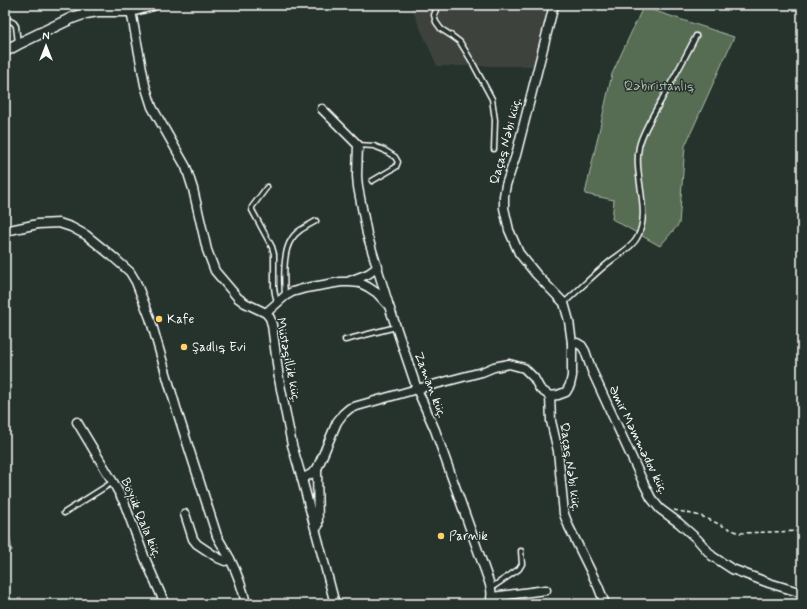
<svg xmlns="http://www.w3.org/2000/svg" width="807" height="609" font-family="Mynerve,sans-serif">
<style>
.built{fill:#3c433d}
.green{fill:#576d52;stroke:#abb6a8}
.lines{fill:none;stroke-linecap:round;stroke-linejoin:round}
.service-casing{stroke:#fff;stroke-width:7}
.minor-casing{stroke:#fff;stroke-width:11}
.tertiary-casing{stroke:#fff;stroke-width:13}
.path{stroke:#fff;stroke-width:1.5;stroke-dasharray:4 3;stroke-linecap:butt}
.service{stroke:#26332d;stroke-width:4}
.minor{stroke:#26332d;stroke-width:8}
.tertiary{stroke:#26332d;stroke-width:10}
.poi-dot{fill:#ffd166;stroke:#26332d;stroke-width:1.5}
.labels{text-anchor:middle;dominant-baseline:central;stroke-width:3;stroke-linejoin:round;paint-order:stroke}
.park-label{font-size:13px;fill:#b3bdb1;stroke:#26332d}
.street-label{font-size:13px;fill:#fff;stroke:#26332d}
.poi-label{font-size:13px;fill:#fff;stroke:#26332d;text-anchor:start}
</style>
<rect width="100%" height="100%" fill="#26332d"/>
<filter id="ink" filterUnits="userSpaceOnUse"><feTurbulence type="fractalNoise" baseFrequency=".025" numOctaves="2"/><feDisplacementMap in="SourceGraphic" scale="8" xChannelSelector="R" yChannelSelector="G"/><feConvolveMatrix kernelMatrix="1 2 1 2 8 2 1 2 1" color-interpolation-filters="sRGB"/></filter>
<g filter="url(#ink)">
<path class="built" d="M410,5H549L534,66H437Z"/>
<g class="green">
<path d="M643,7L734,37L685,146L679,224L660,246L612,219L614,200L585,194L612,74Z"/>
<path d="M5,508L12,551L5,549Z"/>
</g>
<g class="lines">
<g class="service-casing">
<g id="service">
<path d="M438,5L434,15L436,22L441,29L452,36L460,42L471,60L492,99L495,120L494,149"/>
<path d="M5,18L14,23L16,26L18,43"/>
<path d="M358,145L374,146L384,150L395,157L398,162L396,167L372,181"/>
<path d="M267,187L252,207V210L272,247L274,254V287L275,294L277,302"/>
<path d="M285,295C284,281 283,252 291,240C296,231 307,226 316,221"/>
<path d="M564,303C579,290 592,276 607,264C616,256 632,248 637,238C652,212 633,176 639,147C641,135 652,117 658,106C671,83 684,60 696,36"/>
<path d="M345,340L396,327"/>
<path d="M64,513L113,482"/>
<path d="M491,588L519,569L522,564L521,551"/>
</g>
</g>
<g class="minor-casing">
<g id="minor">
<path d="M554,5L516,155L506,185L504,196V208L509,230L519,253L536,274L564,303L569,321L572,343V376L570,385L566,392L558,395L550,396L551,421L558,451L564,514L569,527L598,586L605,604"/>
<path d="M131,11L145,85L152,107L186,167L193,189L207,250L215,271L238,298L245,303L266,313L270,318L272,325L279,379L292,445L302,479L335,604"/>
<path d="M322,109L358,145L357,176L358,187L367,234L388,303"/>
<path d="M5,231L38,224L59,223L71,227L86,235L112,256L130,272L136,282L150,318L177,411L217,536C221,544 226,551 230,559C237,573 243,589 246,604"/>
<path d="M350,281L368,274L378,267"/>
<path d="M266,313L285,296L292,292L306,288L341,282H350L360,283L368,287L377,293L389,306L417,389L435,430L487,576C491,587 493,593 490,604"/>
<path d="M572,343H577L582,346L585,351L592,371L643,482L651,498L660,509L679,523L698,540L712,556L732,569L769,583L802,593"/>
<path d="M77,422L113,482L124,502L144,556L165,604"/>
<path d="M317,469L318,526"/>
<path d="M302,479L311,474L317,469L337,422L343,414L350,408L417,389L482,372L494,367L509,364L524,368L534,378L540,389L550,396"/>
<path d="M185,514L193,539L197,544L218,558L225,561L230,559"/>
<path d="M492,597L546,590"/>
</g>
</g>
<g class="tertiary-casing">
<path id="tertiary" d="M5,51L18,44L72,18L86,13L98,11H131L153,5"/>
</g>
<path class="path" d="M674,510L701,516L739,533L802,531"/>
<use href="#service" class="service"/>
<use href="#minor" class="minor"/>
<use href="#tertiary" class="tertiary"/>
</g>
</g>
<g class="poi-dot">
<circle cx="159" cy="319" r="4"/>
<circle cx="184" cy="347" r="4"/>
<circle cx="441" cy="536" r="4"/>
</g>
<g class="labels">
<g class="park-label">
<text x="659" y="86">Qəbiristanlıq</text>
</g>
<g class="street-label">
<text transform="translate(506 141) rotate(-75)">Qaçaq Nəbi küç.</text>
<text transform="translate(288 360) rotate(79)">Müstəqillik küç.</text>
<text transform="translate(430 385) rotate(69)">Zaman küç.</text>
<text transform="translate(638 440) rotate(64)">Əmir Məmmədov küç.</text>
<text transform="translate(570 467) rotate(82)">Qaçaq Nəbi küç.</text>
<text transform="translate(141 518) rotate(67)">Böyük Qala küç.</text>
</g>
<g class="poi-label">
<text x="167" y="319">Kafe</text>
<text x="192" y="347">Şadlıq Evi</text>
<text x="449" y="536">Parnik</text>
</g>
</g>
<rect width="807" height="609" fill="none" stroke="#26332d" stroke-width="20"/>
<rect x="10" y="10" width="787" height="589" fill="none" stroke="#fff" stroke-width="1.5" filter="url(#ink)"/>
<g transform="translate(46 46)" stroke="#26332d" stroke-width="3" paint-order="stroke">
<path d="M0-3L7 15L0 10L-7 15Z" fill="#ffffff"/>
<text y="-6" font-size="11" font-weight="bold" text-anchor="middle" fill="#ffffff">N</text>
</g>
</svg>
